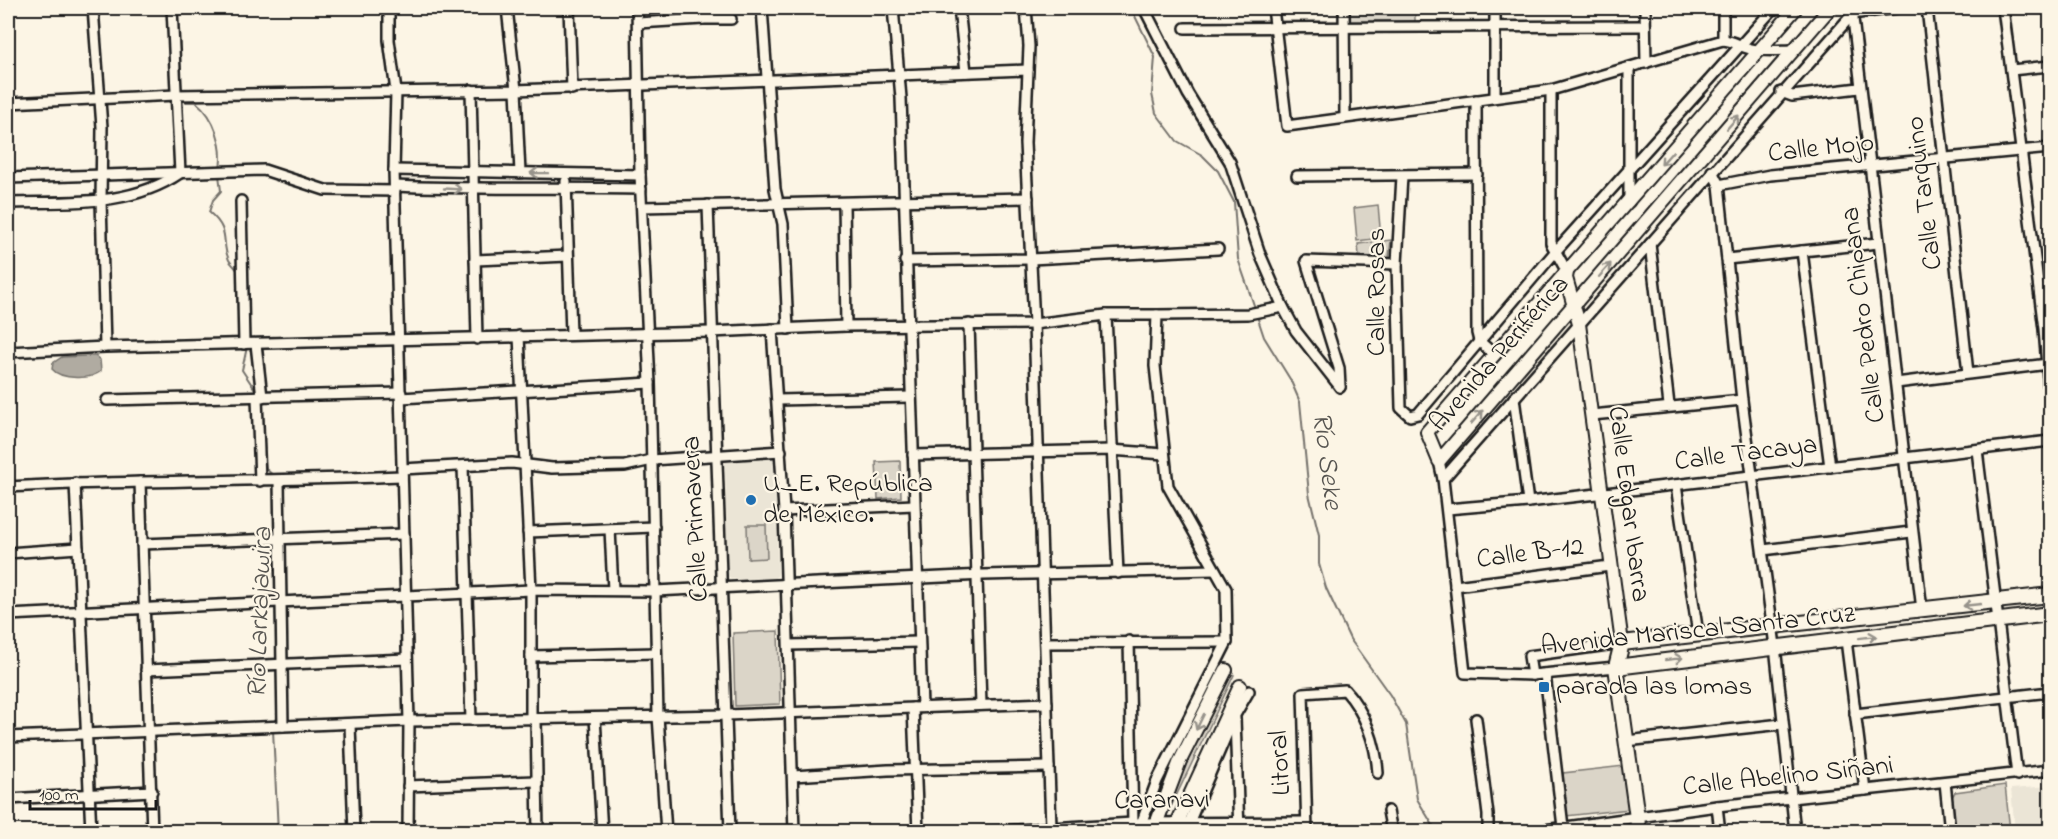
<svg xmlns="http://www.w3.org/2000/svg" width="2058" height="839" font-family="'Indie Flower',sans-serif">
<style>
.built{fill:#ebe5d6}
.green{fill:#dbd5c8;stroke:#7c7872;stroke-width:1.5}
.water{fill:#b0aba1;stroke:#75726c;stroke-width:1.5}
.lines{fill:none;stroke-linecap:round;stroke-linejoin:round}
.stream{stroke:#75726c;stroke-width:2}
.minor-casing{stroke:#1c1c1c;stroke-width:14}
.tertiary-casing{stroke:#1c1c1c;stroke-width:16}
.secondary-casing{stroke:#1c1c1c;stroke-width:18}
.minor{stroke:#fcf5e5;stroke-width:9}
.tertiary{stroke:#fcf5e5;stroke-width:12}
.secondary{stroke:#fcf5e5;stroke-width:14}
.oneway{stroke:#97938b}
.poi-dot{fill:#1f6fb2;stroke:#fcf5e5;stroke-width:2}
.labels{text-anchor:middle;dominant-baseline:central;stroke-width:4.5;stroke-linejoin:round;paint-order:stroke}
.street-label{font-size:27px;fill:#1c1c1c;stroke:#fcf5e5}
.poi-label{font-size:27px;fill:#1c1c1c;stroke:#fcf5e5;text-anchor:start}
.water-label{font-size:28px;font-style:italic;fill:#575551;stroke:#fcf5e5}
</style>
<rect width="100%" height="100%" fill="#fcf5e5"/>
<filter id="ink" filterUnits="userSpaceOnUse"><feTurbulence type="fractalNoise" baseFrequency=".0167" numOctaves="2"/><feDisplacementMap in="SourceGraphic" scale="12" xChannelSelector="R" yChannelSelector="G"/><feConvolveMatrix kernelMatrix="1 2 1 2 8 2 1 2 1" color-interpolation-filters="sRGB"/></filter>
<g filter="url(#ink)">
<g class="built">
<path d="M771,457L775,460L778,575L774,579H731L728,576L725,461Z"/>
<path d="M2050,786V831H2015L2011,789Z"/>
</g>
<g class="green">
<path d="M1349,8H1415V23L1349,24Z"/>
<path d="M1378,205L1381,238L1357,241L1354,208Z"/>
<path d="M1391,240L1389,258L1359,256L1358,244Z"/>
<path d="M900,461L901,497L878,499L876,462Z"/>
<path d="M747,525H766L767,558L748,559Z"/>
<path d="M778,631L780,704L735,706L733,633Z"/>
<path d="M1227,673L1234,675L1167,815L1160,813Z"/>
<path d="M1624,766L1629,809L1566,816L1563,773Z"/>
<path d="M2005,785L2010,831H1956L1952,797L1955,792Z"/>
</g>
<path class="water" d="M87,356H95L100,360L101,371C91,380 61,380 52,369L53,363L62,357Z"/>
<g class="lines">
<g class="stream">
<path d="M1131,8L1155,57L1152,94L1156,113L1177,141L1202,155L1218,171L1234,202L1238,259L1256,311"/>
<path d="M179,98L186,102H196C215,117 224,146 220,169"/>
<path d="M219,175L221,191L213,200L209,212C232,232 220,241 229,260C232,265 236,267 238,272"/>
<path d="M239,298V320"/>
<path d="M1257,316L1264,337L1290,379L1300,402L1309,494L1319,535V564L1326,588L1350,639L1390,695L1406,724L1417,799L1437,832"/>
<path d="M247,347L242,370L256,391"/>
<path d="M263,441L266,469L274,476"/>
<path d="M284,524L286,537"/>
<path d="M285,555L286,542"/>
<path d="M277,633L278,615"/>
<path d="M794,676L795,709"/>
<path d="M796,715V766"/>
<path d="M273,724L278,717V686"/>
<path d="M273,730L278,832"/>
</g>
<g class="minor-casing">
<g id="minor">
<path d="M93,8L102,127L101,200L105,347"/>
<path d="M389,8V40L396,91L394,170L409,721L408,832"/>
<path d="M507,8L516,90L520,173"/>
<path d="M569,8L572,89"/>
<path d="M637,8L640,175L650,383L658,716L666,832"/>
<path d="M762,8L775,189L783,224L788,329"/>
<path d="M893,8L901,98L922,707"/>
<path d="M959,8L966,72"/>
<path d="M1026,8L1029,46L1025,143L1034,324L1051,827"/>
<path d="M1144,8L1188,94L1230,162L1260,254L1283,307L1296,331L1340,387"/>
<path d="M1273,8L1287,126L1551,90L1723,40C1735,41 1740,47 1751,49C1765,52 1781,50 1795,50"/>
<path d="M1344,8L1345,117"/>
<path d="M1645,8L1646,63"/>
<path d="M1723,8V40"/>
<path d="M1927,8L1968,373"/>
<path d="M2003,8L2044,329L2050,403"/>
<path d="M1852,10L1922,610"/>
<path d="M1852,14L1896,8"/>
<path d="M703,19H731"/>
<path d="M638,23L703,19V8"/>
<path d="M1185,28L1645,26"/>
<path d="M2011,70L2050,66"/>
<path d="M471,90L477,339"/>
<path d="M1551,90V243L1567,272"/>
<path d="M1781,92L1792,96L1859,88"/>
<path d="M1495,97V8"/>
<path d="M1476,100L1477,333L1479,341L1495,355"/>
<path d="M8,103L176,95L516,90L1028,70"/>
<path d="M394,170L640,175"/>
<path d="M1712,171L1719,185L1770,175L2050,148"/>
<path d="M1297,176L1477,174"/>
<path d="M1402,176L1397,264L1401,408L1410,416L1418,414L1555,252L1774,8"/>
<path d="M8,178L264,170L325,190L395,191"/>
<path d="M566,181L571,334"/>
<path d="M1719,185L1742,400L1775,646L1795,832"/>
<path d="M395,186C477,190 559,187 641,189"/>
<path d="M241,201L244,344"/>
<path d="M1629,202V68"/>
<path d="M8,203C67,201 129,208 180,173L172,8"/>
<path d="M844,203L846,326"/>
<path d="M708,205L730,832"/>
<path d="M642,207L1028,198"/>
<path d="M1650,244L1669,405"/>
<path d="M1802,251L1830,467"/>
<path d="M1727,259L1878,243"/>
<path d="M475,260L568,256"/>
<path d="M905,261L1031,259L1218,249"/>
<path d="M1106,315L1118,573"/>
<path d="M969,324L981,705"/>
<path d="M772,329L784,511L794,832"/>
<path d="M519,336L531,590V719"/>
<path d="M256,344L262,397"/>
<path d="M8,352L105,347L711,332L846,326L1034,324L1106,315H1157"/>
<path d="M1896,383L2048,364"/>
<path d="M1340,387L1339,368L1306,261L1397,264"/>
<path d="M257,397L260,481"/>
<path d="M401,398L650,383"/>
<path d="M1514,398L1528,502"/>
<path d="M107,400L401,393"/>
<path d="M778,400L910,397"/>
<path d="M1592,415L1742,400"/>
<path d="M1977,450L2017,775"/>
<path d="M913,455L1111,450L1164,454"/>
<path d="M1439,461L1443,479L1465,673L1532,675L1616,667"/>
<path d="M463,466L471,720"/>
<path d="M402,469L512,463L552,468L625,466L652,460L781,451"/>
<path d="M1443,479L1858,8"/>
<path d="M279,481L283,726"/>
<path d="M140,482L152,832"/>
<path d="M75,483L91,832"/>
<path d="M1676,485L1698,634"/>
<path d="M8,487C139,479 270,482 402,476"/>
<path d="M1447,509L1528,502L2050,441"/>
<path d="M784,511L914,505"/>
<path d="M610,529L613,590"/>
<path d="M528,532L654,527"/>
<path d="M142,544L404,534"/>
<path d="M1763,550L1911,532"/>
<path d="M8,553L78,548"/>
<path d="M1455,586L1610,566"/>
<path d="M8,615L531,590L655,591L983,575L1215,570"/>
<path d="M1846,640L1865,790"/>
<path d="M1129,641L1133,823"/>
<path d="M1045,643L1227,642"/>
<path d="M789,645L919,642"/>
<path d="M531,656L656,653"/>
<path d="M146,670L407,659"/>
<path d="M1545,674L1563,827"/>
<path d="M1532,675L1529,656L1622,643"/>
<path d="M913,708L918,832"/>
<path d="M1855,714L2050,692"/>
<path d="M595,718L602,832"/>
<path d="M1235,718L1239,832"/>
<path d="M536,719L538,832"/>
<path d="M1476,719L1488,815V832"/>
<path d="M350,725L354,832"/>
<path d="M8,737L409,721L727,715L1047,703"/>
<path d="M1626,741L1782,724"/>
<path d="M793,776L888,770L1049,767"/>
<path d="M1945,782L1950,832"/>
<path d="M408,786L536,781"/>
<path d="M8,799L152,791"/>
<path d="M1717,806L1720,832"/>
<path d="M1388,811L1392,832"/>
<path d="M983,832L1133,823L1306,822"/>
<path d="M1138,832L1157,781L1227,642L1226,589L1168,486L1155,366L1157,315L1248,314L1283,307"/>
<path d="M1185,832L1235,715L1249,691"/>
<path d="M1307,832L1303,693L1345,690C1365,712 1376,743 1378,773"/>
<path d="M1530,832L1717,806L2050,770"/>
</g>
</g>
<g class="tertiary-casing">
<g id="tertiary">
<path d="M1796,8L1427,432L1439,461L1830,8"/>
<path d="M1567,272L1566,278L1579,324L1622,643"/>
<path d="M1153,832L1180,761L1226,670"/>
<path d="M1173,832L1240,686"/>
</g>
</g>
<g class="secondary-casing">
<g id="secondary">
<path d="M1616,667L2050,614"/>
<path d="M1639,832L1616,667L1622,643L2050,595"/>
</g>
</g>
<use href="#minor" class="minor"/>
<use href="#tertiary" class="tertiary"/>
<use href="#secondary" class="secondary"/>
</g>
<defs><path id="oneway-shaft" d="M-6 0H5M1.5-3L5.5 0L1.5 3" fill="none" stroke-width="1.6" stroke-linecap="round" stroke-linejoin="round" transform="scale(1.5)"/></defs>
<g class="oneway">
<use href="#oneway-shaft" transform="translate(1733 122) rotate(-49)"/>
<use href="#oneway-shaft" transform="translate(1667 158) rotate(131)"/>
<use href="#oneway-shaft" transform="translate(539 173) rotate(-179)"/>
<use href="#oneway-shaft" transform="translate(453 189) rotate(3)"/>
<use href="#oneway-shaft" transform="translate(1605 270) rotate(-49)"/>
<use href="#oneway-shaft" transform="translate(1477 417) rotate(-49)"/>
<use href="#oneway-shaft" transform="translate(1972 605) rotate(174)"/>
<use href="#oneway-shaft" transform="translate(1868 637) rotate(-7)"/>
<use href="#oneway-shaft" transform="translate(1674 659) rotate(-7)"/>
<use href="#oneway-shaft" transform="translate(1200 722) rotate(116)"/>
</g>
</g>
<g class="poi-dot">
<circle cx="751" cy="500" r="6"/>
<rect x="1538" y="681" width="12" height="12" rx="3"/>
</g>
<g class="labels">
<g class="street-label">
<text transform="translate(1821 149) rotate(-6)">Calle Mojo</text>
<text transform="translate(1925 193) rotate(-97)">Calle Tarquino</text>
<text transform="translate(1377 292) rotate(-90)">Calle Rosas</text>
<text transform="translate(1864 315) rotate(-97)">Calle Pedro Chipana</text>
<text transform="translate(1500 354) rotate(-49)">Avenida Periférica</text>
<text transform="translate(1746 454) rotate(-7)">Calle Tacaya</text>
<text transform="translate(1628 504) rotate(83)">Calle Edgar Ibarra</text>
<text transform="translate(696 519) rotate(-93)">Calle Primavera</text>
<text transform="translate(1530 554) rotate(-7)">Calle B-12</text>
<text transform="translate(1698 631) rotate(-6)">Avenida Mariscal Santa Cruz</text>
<text transform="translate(1281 763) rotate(-93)">Litoral</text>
<text transform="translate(1788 777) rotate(-6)">Calle Abelino Siñani</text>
<text transform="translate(1162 801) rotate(-1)">Caranavi</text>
</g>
<g class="poi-label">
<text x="763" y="484">U_E. República<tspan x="763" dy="31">de México.</tspan></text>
<text x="1556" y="687">parada las lomas</text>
</g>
<g class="water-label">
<text transform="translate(1326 461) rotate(83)">Río Seke</text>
<text transform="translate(261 613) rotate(-88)">Río Larkajawira</text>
</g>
</g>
<rect width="2058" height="839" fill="none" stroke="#fcf5e5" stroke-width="30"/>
<rect x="15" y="15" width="2028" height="809" fill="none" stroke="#1c1c1c" stroke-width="2" filter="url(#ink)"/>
<path d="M30 800v9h126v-9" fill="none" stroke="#1c1c1c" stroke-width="3"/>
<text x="39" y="800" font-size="18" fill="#1c1c1c" stroke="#fcf5e5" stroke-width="4.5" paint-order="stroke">100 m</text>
</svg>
